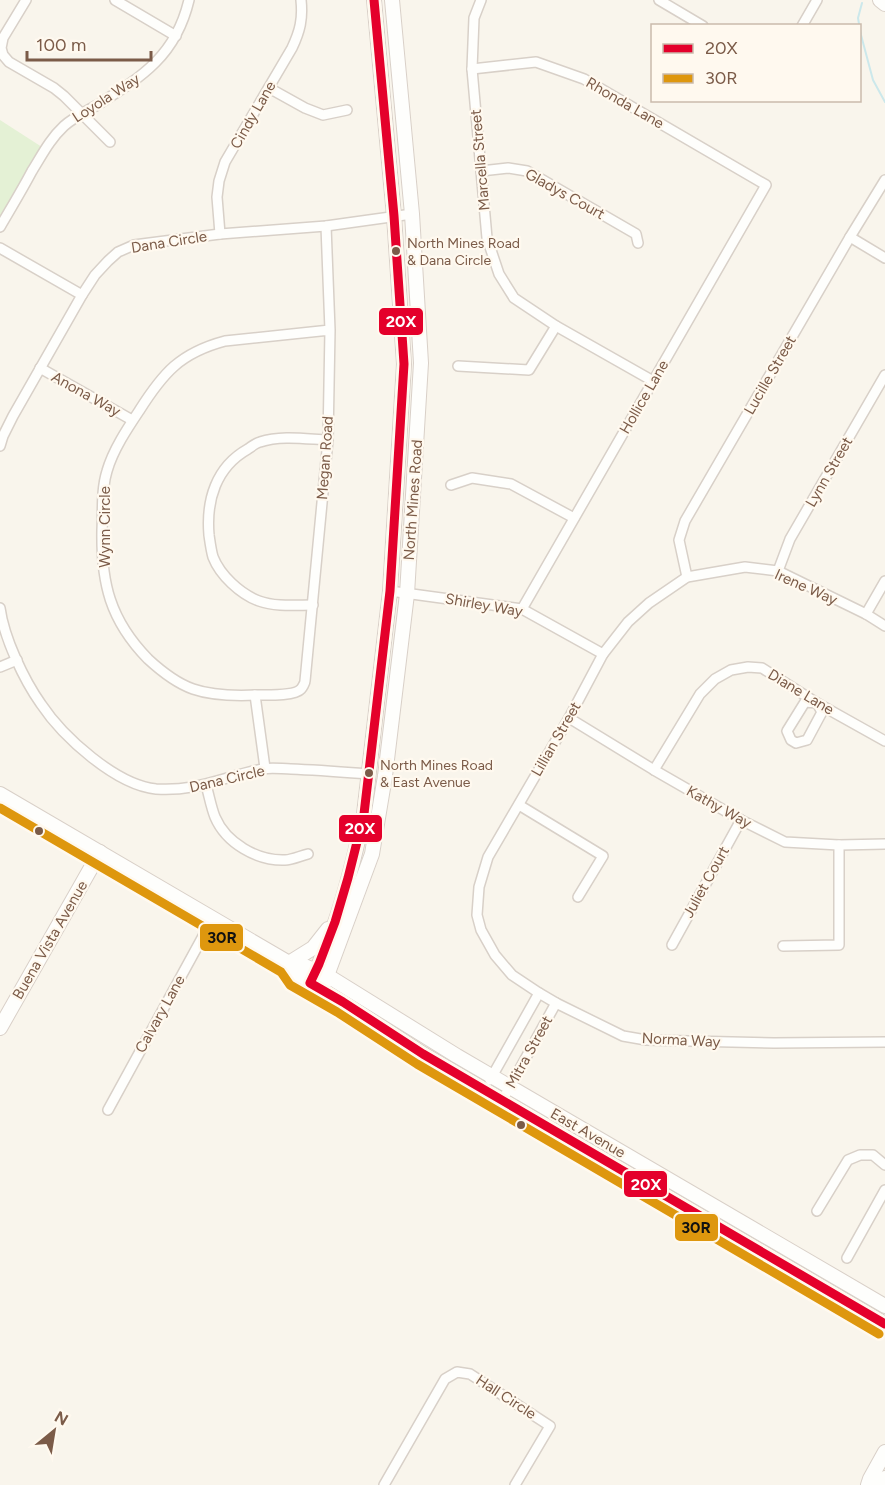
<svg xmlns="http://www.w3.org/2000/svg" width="885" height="1485" font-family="Figtree,sans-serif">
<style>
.green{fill:#e4f1d5}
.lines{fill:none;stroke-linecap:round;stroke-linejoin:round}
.stream{stroke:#cce8eb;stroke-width:2}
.street-casing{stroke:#d8d0c8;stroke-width:12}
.secondary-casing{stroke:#d9d0c8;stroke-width:16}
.street{stroke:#fefefc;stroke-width:9}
.secondary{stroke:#fefefc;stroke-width:14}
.bus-1-casing{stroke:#fff9ef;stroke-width:14}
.bus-2-casing{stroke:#fff9ef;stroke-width:14}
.bus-1{stroke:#e4002b;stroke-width:9}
.bus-2{stroke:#de970e;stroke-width:9}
.bus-dot{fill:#7b5b48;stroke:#fff9ef;stroke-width:2}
.labels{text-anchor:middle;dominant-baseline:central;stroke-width:4.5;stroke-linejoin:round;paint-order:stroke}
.bus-label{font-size:14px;fill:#7b5b48;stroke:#fff9ef;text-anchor:start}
.street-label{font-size:15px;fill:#7b5b48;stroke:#fff9ef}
.line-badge{stroke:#fff9ef;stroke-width:2}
.badge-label{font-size:16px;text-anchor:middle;font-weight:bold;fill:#fff}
.pale-badge-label{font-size:16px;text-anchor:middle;font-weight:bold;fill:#111}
</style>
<rect width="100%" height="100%" fill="#f9f5ec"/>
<path class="green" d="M0,120L45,149L0,227Z"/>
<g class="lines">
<path class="stream" d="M862,3L858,18L861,35L873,80L885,102"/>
<g class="street-casing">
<g id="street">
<path d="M26,0L3,38L1,48L3,55L9,62L54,88L64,96L110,142"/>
<path d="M115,0L176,36"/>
<path d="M481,0L474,18L472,69L487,238L499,274L514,298L556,326L653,381"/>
<path d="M659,0L703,26"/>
<path d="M802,26L817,0"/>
<path d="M472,69L536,62L584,79L766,185L522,609"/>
<path d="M269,88L305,108L323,115L347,110"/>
<path d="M481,171L508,168L527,171L636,234L638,243"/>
<path d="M326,226L330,330L328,440L305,681C305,683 302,688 301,689C295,696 267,695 257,695C236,696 213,696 193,689C176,683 161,671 148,659C110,620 101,583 102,530C103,511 101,490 107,471C113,450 127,429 139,411C163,373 180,353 225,341L330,330"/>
<path d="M0,227C11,208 22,190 32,171C42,155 50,139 64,126C74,117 87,111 99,104C143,76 176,55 189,0"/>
<path d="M220,234L217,197L219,181L225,162L292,48C300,31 303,19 301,0"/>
<path d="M850,237L885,258"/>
<path d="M0,248L82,295"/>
<path d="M458,366L529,370L556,326"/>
<path d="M40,368L132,420"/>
<path d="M0,446L3,436L13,416L82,295L95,275L108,261L118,252L134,245L220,234L326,226L412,214"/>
<path d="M451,485L472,478L511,484L574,518"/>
<path d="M778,571L790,539L885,375"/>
<path d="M687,577L679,540L685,521L850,237L885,180"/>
<path d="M390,591L522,609L603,654"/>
<path d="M313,605C296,605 275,607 259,601C240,594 220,575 213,557C211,550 210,542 209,535C206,500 216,467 248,449C252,446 256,443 260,442C281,435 306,439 328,440"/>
<path d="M0,608C4,638 24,680 41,704C63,737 116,785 156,789C197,792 225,776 263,769C272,767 282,769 291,769C317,770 342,772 368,774"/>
<path d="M866,614L885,581"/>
<path d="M885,626L866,614L778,571L745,567L687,577L649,603L628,622L603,654L569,718L488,857L479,887L477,915L481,930L495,955L512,975L539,993L556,1003L623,1036L646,1040L774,1043L885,1042"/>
<path d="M0,667L17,660"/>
<path d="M255,695L265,768"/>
<path d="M805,702L817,703L822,712L807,740L796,743L791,740L787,731Z"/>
<path d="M569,718L654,770L741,820L785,842L839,845L885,844"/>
<path d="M654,770L700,694L715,679L731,670L748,667L762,668L817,703L885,741"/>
<path d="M206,785C209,795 211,807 215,817C226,843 257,861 285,860C292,860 300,856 308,854"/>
<path d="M519,805L603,856L578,897"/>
<path d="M672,945L741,820"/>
<path d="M783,946L839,945V845"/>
<path d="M490,1080L539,993"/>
<path d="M502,1101L556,1003"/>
<path d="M108,1110L213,918"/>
<path d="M817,1211L848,1160L860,1155H873L885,1165"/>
<path d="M847,1258L885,1190"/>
<path d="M384,1485L445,1379L457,1372L470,1374L550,1426L515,1485"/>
</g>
</g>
<g class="secondary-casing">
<g id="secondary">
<path d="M880,0L885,4"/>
<path d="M0,794L289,963L302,965L328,976L457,1056L885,1306"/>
<path d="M289,963L297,975L343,1002L423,1054L885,1324"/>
<path d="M289,963L313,948L328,929"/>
<path d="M310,983C336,933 352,869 364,814L390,591L404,364L394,216L374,0"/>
<path d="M322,989L372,854L385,776L407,594L421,363L412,214L392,0"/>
<path d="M0,1028L100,852"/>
<path d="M868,1485L870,1479L885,1452"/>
<path d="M881,1485L885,1478"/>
</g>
</g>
<use href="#street" class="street"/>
<use href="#secondary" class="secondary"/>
<g class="bus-1-casing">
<path id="bus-1" d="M374,0L394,216L404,364L390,591L364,814L348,878L335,922L319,964L310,983L343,1002L423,1054L885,1324"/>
</g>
<g class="bus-2-casing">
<path id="bus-2" d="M0,808L281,972L290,985L337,1012L417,1064L879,1334"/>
</g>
<use href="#bus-1" class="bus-1"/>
<use href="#bus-2" class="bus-2"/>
</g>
<g class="bus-dot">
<circle cx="396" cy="251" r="5"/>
<circle cx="369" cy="773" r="5"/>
<circle cx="39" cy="831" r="5"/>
<circle cx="521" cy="1125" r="5"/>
</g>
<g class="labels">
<g class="bus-label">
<text x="407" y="243">North Mines Road<tspan x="407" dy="17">&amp; Dana Circle</tspan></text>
<text x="380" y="765">North Mines Road<tspan x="380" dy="17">&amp; East Avenue</tspan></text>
</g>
<g class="street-label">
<text transform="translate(106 98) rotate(-33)">Loyola Way</text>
<text transform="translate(625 103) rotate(30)">Rhonda Lane</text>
<text transform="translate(253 115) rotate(-60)">Cindy Lane</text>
<text transform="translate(480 160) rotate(-95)">Marcella Street</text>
<text transform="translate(565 194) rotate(29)">Gladys Court</text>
<text transform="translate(169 242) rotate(-9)">Dana Circle</text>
<text transform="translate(770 375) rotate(-60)">Lucille Street</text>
<text transform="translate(86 394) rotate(29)">Anona Way</text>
<text transform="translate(644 397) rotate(-60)">Hollice Lane</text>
<text transform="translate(325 458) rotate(-86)">Megan Road</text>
<text transform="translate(829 472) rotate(-60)">Lynn Street</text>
<text transform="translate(413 500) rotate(-86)">North Mines Road</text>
<text transform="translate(105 527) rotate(-90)">Wynn Circle</text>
<text transform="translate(806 587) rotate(24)">Irene Way</text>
<text transform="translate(484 605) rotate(10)">Shirley Way</text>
<text transform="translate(801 692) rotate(31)">Diane Lane</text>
<text transform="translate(556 739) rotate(-60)">Lillian Street</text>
<text transform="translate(227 779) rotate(-13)">Dana Circle</text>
<text transform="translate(719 807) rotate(29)">Kathy Way</text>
<text transform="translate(706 882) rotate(-61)">Juliet Court</text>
<text transform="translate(50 940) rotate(-60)">Buena Vista Avenue</text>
<text transform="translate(160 1014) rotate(-61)">Calvary Lane</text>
<text transform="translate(681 1040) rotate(3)">Norma Way</text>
<text transform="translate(529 1052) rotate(-61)">Mitra Street</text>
<text transform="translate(588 1133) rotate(30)">East Avenue</text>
<text transform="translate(506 1397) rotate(33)">Hall Circle</text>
</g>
</g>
<g class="line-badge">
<rect x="378" y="307" width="46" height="29" rx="6" fill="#e4002b"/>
<rect x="338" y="814" width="45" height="29" rx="6" fill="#e4002b"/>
<rect x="199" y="923" width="45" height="29" rx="6" fill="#de970e"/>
<rect x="623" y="1170" width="45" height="28" rx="6" fill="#e4002b"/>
<rect x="674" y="1213" width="45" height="29" rx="6" fill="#de970e"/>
</g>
<g class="badge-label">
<text x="401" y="327">20X</text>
<text x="360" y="834">20X</text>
<text x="646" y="1190">20X</text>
</g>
<g class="pale-badge-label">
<text x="222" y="943">30R</text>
<text x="696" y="1233">30R</text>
</g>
<rect x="651" y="24" width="210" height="78" fill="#fff9ef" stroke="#cabaac" stroke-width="1.5"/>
<rect x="663" y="44" width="30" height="9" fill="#e4002b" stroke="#cabaac" stroke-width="1.5"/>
<text x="705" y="54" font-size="18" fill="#7b5b48">20X</text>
<rect x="663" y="74" width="30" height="9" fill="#de970e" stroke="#cabaac" stroke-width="1.5"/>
<text x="705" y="84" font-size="18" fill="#7b5b48">30R</text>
<g transform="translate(54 1431) rotate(30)" stroke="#fff9ef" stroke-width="4.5" paint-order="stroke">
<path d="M0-4.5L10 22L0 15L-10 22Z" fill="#7b5b48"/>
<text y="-9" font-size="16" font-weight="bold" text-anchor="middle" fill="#7b5b48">N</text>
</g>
<path d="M27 51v9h124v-9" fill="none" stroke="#7b5b48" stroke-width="3"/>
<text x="36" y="51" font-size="18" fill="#7b5b48" stroke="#fff9ef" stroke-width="4.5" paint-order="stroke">100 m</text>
</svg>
